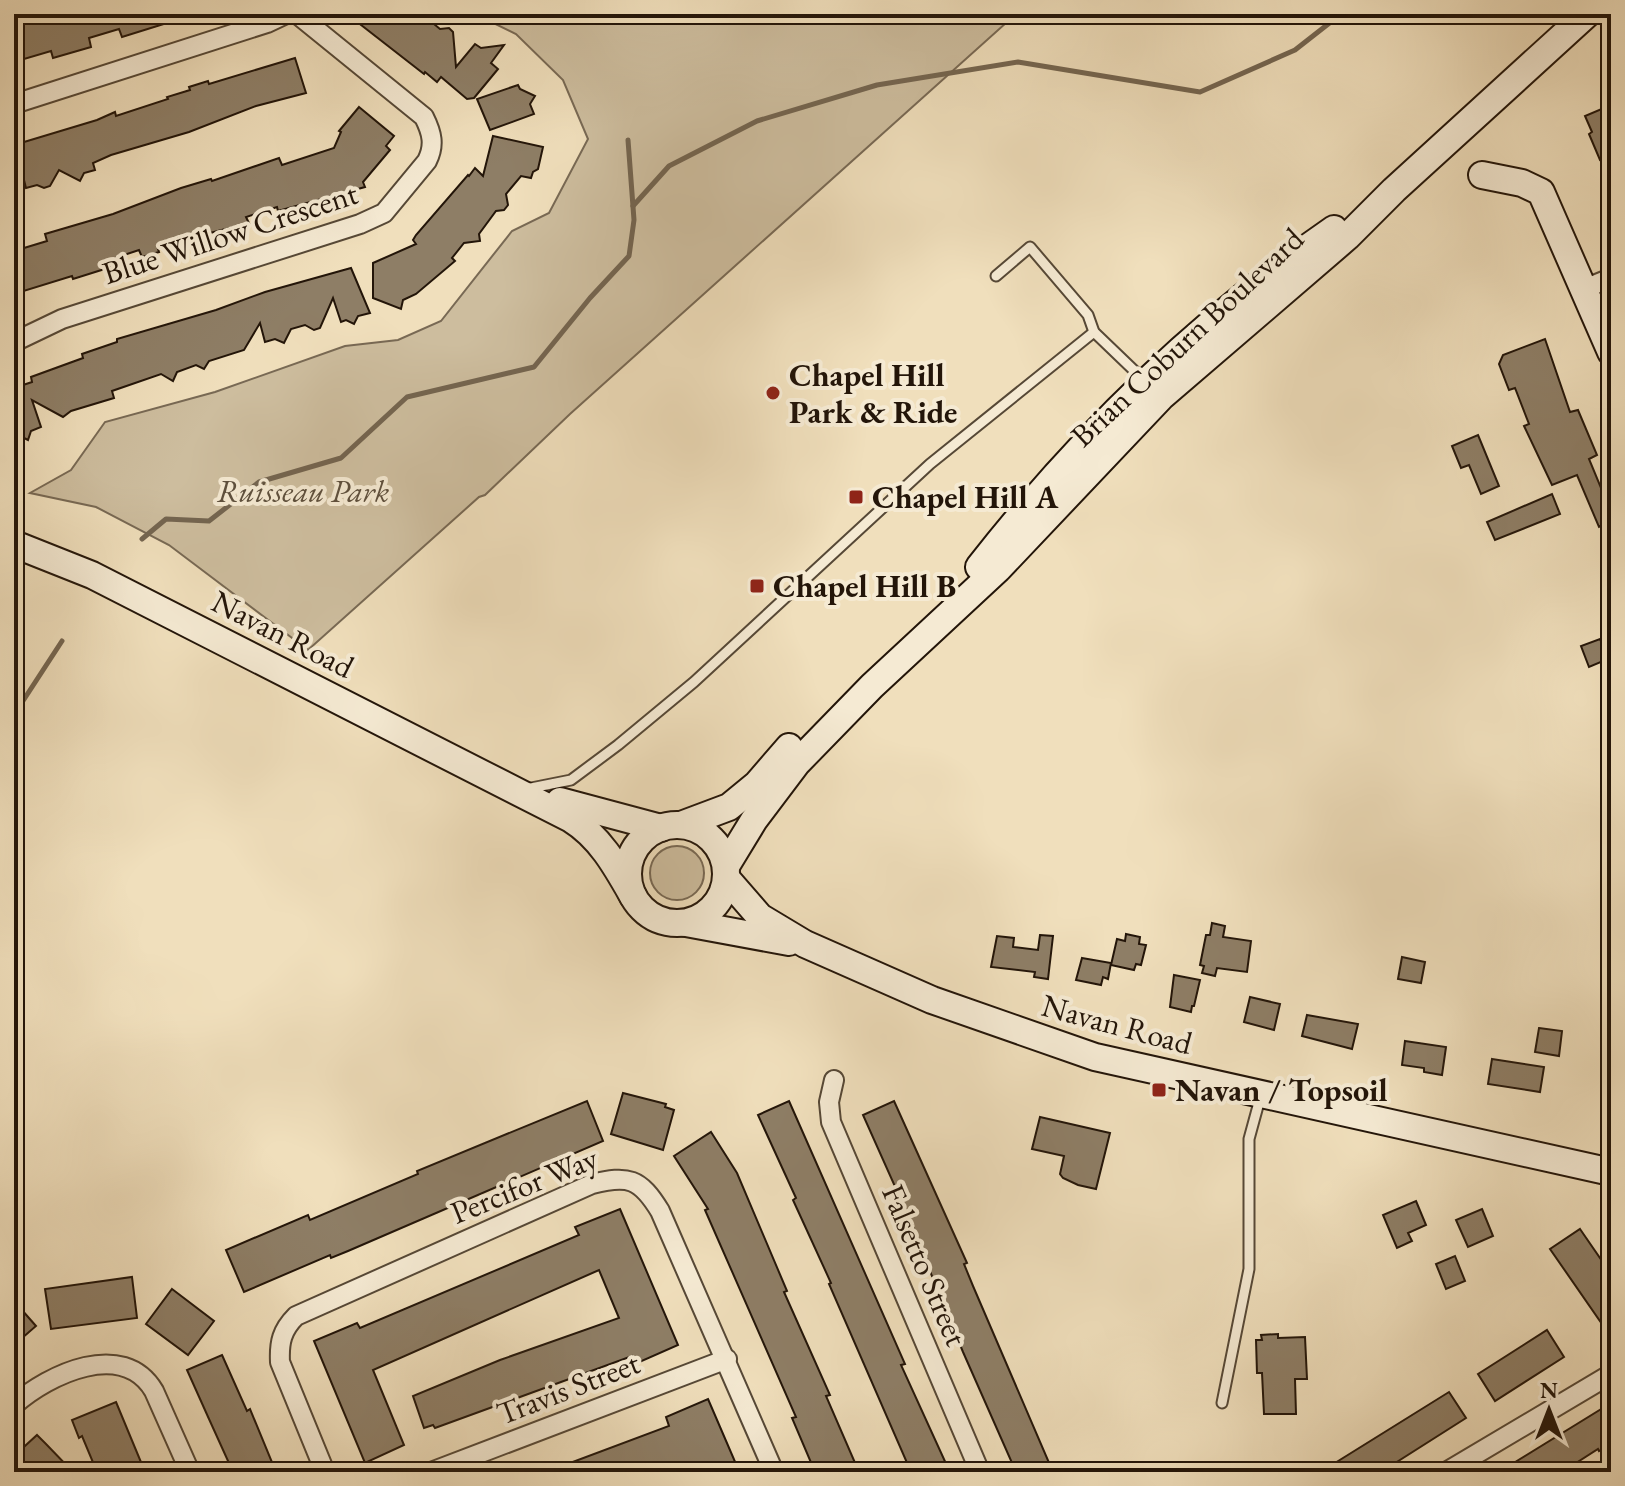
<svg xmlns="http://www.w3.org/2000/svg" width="1625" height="1486" font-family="'EB Garamond',serif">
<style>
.green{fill:#cdbd9e;stroke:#786954;stroke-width:2}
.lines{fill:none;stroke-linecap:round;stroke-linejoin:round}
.stream{stroke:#746550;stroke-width:5}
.building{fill:#8e7e66;stroke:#231509;stroke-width:2}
.lane-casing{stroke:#564836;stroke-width:13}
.street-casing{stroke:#564836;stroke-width:22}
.secondary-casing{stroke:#231509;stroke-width:30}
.lane{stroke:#f5ead3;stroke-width:9}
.street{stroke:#f5ead3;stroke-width:18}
.secondary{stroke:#f5ead3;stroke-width:26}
.poi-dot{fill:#8f2418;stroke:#f5ead3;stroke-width:3}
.labels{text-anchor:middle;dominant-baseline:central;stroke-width:8;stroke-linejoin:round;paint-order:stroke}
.street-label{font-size:32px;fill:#231509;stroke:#f5ead3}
.poi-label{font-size:32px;font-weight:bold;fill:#231509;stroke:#f5ead3;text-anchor:start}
.park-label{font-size:32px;font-style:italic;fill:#5e503d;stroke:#f5ead3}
</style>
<rect width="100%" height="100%" fill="#f0dfbc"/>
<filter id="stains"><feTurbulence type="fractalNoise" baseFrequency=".0025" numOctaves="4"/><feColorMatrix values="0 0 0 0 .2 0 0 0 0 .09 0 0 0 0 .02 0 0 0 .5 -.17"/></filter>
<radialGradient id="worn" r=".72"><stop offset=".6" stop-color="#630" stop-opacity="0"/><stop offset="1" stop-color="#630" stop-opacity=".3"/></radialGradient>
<g class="green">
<path d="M475,14H1016L570,414L485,495L479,497L308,650L169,545L96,507L30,493L71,470L105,422L215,392L345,346L398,340L441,321L512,231L549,213L588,139L563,80L516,34Z"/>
<circle cx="677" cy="873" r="27"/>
</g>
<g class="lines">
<g class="stream">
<path d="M633,206L669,166L757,121L877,85L1018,62L1200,92L1295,50L1341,14"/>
<path d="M142,539L166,519L209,521L259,482L341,458L407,397L534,367L590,298L629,256L634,220L628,140"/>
<path d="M14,725L19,707L62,641"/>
</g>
</g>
<g class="building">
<path d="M23,14H183V18L122,37L119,29L89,38L91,47L53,58L51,51L14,62V26L24,22Z"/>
<path d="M347,14H422L440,29L449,28L453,32L456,67L475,44L481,48L504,45L491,63L498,69L474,98L467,99L441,77L437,82L425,72L424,74Z"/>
<path d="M295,58L306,93L256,106L189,132L111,155L93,163L95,170L84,173L80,181L59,170L50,186L44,188L37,185L26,188L24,180L14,184V145L97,120L115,112L116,116L168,99L167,97L190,90L189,87L208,81L209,84Z"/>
<path d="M518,85L520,89L535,96L530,104L534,114L490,130L477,99Z"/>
<path d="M1611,105V156L1600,160L1589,134L1592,132L1585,116Z"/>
<path d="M359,107L394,136L386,146L390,150L363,182L365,187L278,211L277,207L246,217L249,223L210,233L208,228L178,238L179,243L158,249L159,252L142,257L139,250L109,260L111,267L73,279L72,276L14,294V251L47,241L45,234L113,214L181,188L211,179L212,181L279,158L282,165L334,148L341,132L339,131Z"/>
<path d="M493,136L543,147L538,169L533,172L531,178L521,176L506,194L508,205L504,210L496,211L479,234L480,241L464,243L452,258L455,261L416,294L403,300L401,309L373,298V263L416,244L413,240L416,235L468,175L469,176L475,168L483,176Z"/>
<path d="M351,268L370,313L358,316L354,324L346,320L341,322L333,298L320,328L314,330L305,325L291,329L284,343L275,339L265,342L260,323L244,350L209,361L204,369L196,365L177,372L173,381L161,374L112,391L114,398L71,411L63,417L32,400L41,427L31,431L28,440L14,433V388L32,382L31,377L83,358L82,354L117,342V339L216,310L265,292Z"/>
<path d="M1545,339L1570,412L1578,410L1597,455L1589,459L1601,488L1611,484V521L1599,527L1577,475L1552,485L1524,426L1529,424L1515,388L1509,390L1499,364L1503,355Z"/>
<path d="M1478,435L1499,486L1481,494L1469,465L1461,468L1452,446Z"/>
<path d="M1552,494L1560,514L1495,540L1487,522Z"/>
<path d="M1600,639L1608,659L1589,667L1581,646Z"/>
<path d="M1212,923L1225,926L1223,937L1251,941L1247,972L1217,968L1215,976L1202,973L1204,966L1200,965L1206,935H1210Z"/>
<path d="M1126,934L1140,937L1139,944L1146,945L1141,965L1136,964L1134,970L1111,965L1117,939L1125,941Z"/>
<path d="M1040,935L1053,936L1048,979L1034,977L1035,972L991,967L997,936L1014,938L1013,947L1038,950Z"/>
<path d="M1402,957L1425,962L1421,983L1398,979Z"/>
<path d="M1082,958L1111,963L1108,979L1103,977L1101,985L1076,980Z"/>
<path d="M1174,975L1200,980L1194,1006H1192L1191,1012L1170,1007Z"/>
<path d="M1250,997L1280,1004L1274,1030L1244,1022Z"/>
<path d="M1307,1015L1358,1024L1352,1049L1302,1036Z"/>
<path d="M1539,1028L1562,1031L1559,1056L1535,1052Z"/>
<path d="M1405,1041L1446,1047L1442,1075L1424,1072V1068L1402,1065Z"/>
<path d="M1492,1059L1544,1067L1540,1092L1488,1084Z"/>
<path d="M623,1093L666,1104L665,1107L674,1110L663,1150L611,1134Z"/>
<path d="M587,1101L603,1141L348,1251L331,1258L330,1255L244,1292L226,1250L308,1215L310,1220L418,1174L417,1171Z"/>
<path d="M789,1101L905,1364L901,1365L948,1468L938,1472H911L829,1284L831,1283L793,1200L796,1198L758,1115Z"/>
<path d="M894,1101L967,1263L964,1264L973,1286L1053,1472H1016L963,1352L925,1259L927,1258L863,1115Z"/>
<path d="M1040,1117L1110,1133L1096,1189L1078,1185L1063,1178L1060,1174L1064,1156L1032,1149Z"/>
<path d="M711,1132L737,1173L787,1291L784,1292L830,1395L826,1396L859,1472H815L792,1418L796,1417L705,1210L708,1209L674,1156Z"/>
<path d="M1416,1201L1426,1225L1408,1233L1412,1241L1397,1248L1383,1215Z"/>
<path d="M620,1209L678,1345L635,1364L632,1356L435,1428L433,1425L424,1428L413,1396L500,1360L619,1318L599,1270L373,1370L404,1445L365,1463L314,1341L357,1323L360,1328L579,1235L575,1227Z"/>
<path d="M1482,1209L1493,1236L1468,1247L1456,1220Z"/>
<path d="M1580,1229L1611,1274V1337L1550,1249Z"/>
<path d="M1455,1256L1465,1281L1446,1289L1436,1264Z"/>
<path d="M132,1277L137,1318L51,1329L45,1289Z"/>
<path d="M172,1289L214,1321L188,1355L146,1324Z"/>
<path d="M14,1301L36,1326L14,1345Z"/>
<path d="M1547,1330L1564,1357L1495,1401L1478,1374Z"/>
<path d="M1278,1334V1338L1305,1337L1307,1379H1295L1296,1414H1264L1262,1373H1257L1256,1340H1262L1261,1335Z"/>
<path d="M222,1355L247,1411L250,1409L276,1472H233L209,1419L187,1370Z"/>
<path d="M1449,1392L1466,1418L1381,1472H1341L1335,1463Z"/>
<path d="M708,1399L736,1464L718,1472H546L669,1426L666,1417Z"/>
<path d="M116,1402L143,1467L130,1472H97L82,1436L79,1438L72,1420Z"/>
<path d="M1611,1403V1444L1599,1451L1598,1449L1562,1472H1499Z"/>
<path d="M37,1435L46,1444L73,1472H14V1456Z"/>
</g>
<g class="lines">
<g class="lane-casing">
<g id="lane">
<path d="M996,276L1030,247L1088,315L1094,332L1144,380"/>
<path d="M526,789L571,780L618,745L694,682L930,464L1094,332"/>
<path d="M1222,1403L1249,1269V1139L1261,1095"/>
</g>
</g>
<g class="street-casing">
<g id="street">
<path d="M14,104L267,23L286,14"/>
<path d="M1584,289L1611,278"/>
<path d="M14,342L62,319L360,224L384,213L427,161C435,145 432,133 424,117L297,14"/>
<path d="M834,1080L829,1102L831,1122L980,1472"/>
<path d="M14,1405C49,1374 123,1339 154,1391L190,1472"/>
<path d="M325,1472L280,1362C279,1342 282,1330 296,1316L592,1184C628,1175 640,1178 660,1211L774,1472"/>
<path d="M431,1472L727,1359"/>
<path d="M1446,1472L1611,1374"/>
</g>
</g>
<g class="secondary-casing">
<g id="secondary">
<path d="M1482,175L1522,183L1541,192L1611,352"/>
<path d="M14,544L92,575L571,819C600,837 616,866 633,896"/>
<path d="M979,567C1080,438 1199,322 1334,229"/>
<path d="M560,801L661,828"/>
<circle cx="677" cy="874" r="49"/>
<path d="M681,825L729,807L757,784L789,747"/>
<path d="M726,866L754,820L797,763L872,686L998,569L1161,397L1347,237L1394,190L1587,14"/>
<path d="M727,879L760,917L805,944L932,1000L1095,1057L1611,1172"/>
<path d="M686,923L789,942"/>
</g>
</g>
<use href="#lane" class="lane"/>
<use href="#street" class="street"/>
<use href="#secondary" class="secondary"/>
</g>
<g class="poi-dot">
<circle cx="773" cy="393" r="8"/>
<rect x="848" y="489" width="16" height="16" rx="4"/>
<rect x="749" y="578" width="16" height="16" rx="4"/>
<rect x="1151" y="1082" width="16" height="16" rx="4"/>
</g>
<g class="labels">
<g class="street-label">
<text transform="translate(230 233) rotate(-18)">Blue Willow Crescent</text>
<text transform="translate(1187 337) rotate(-43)">Brian Coburn Boulevard</text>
<text transform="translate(283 634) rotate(27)">Navan Road</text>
<text transform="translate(1117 1024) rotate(15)">Navan Road</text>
<text transform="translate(524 1185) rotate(-22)">Percifor Way</text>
<text transform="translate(925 1265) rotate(67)">Falsetto Street</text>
<text transform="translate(568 1388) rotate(-21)">Travis Street</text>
</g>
<g class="poi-label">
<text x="789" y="375">Chapel Hill<tspan x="789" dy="37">Park &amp; Ride</tspan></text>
<text x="872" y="497">Chapel Hill A</text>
<text x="773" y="586">Chapel Hill B</text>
<text x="1175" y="1090">Navan / Topsoil</text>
</g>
<g class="park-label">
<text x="303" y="491">Ruisseau Park</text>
</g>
</g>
<rect width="1625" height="1486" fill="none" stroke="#f0dfbc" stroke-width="48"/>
<rect x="16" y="16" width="1593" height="1454" fill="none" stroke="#231509" stroke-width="4"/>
<rect x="24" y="24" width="1577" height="1438" fill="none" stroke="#231509" stroke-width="2"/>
<g transform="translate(1549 1410)" stroke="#f5ead3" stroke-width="6" paint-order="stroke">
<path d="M0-6L14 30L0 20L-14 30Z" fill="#231509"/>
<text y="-12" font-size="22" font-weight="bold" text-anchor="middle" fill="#231509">N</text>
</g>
<rect width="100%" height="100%" filter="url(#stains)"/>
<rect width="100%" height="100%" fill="url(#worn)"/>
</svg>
